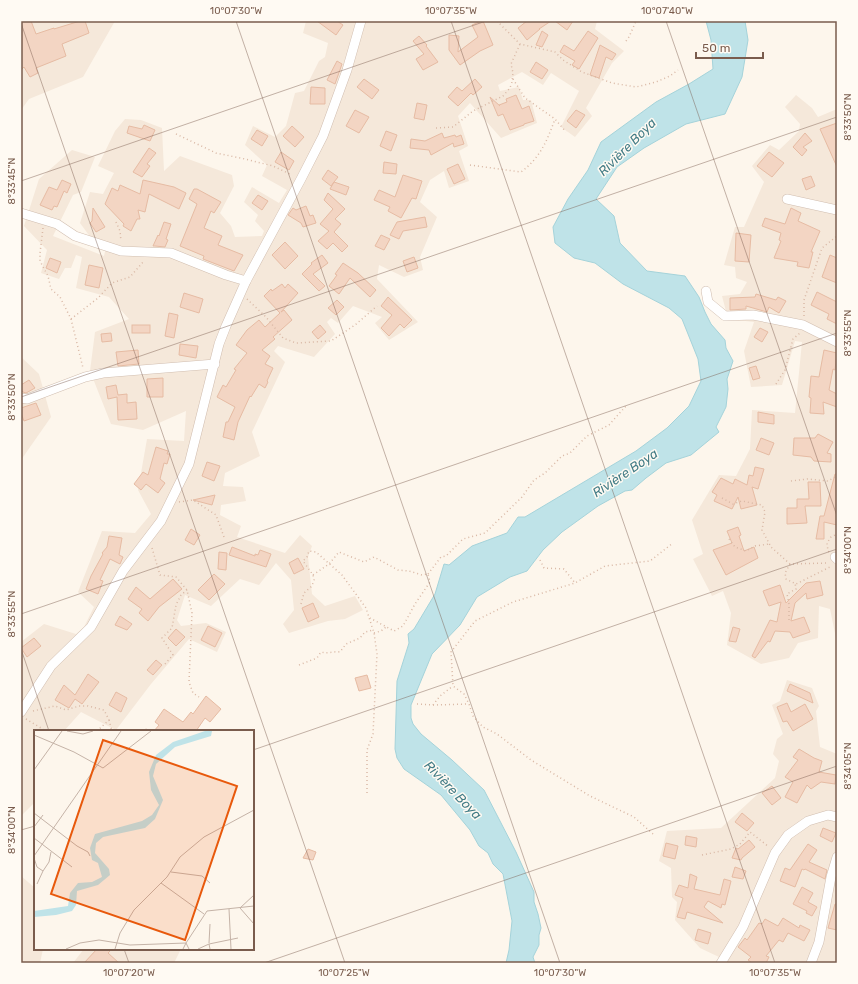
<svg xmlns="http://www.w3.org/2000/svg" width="858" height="984" font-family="Rubik,sans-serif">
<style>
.residential{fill:#f5e8da}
.water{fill:#bfe3e8;stroke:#a5d3da}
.building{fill:#f3d5c3;stroke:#e6bba3}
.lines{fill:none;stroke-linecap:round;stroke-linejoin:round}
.minor-casing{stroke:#d1beb0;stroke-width:10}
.path{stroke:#d9b8a5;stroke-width:1.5;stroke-dasharray:1 3;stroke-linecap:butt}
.minor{stroke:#fff;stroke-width:9}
.ticks{fill:none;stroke:#7a5c4d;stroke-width:1;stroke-opacity:0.45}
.labels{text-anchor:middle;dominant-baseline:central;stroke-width:3;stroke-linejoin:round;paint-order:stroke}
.water-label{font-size:13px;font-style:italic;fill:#437c86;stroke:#fffaf3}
.inset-road{fill:none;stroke:#c5b3a7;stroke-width:1}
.view{fill:#e8590c;fill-opacity:0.15;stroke:#e8590c;stroke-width:2}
.inset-edge{fill:none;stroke:#7a5c4d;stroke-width:2}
.neatline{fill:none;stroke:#7a5c4d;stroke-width:1.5}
.ticks-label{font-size:10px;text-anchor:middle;fill:#7a5c4d}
</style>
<rect width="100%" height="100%" fill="#fdf6ec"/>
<g class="residential">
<path d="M21,21H115L83,77L29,99L21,110Z"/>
<path d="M306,21H597L595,29L624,51L612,63L586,108L592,116L575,137L561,127L579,91L551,73L543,85L522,72L498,85L500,91L519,87L523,100H531L537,123L501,138L470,103L458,116L468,146L459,151L469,181L449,188L444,171L430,180L420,202L437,217L420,257L423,270L404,277L379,265L377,279L418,322L389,340L375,323L382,317L353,306L338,323L331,318L327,322L335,334L314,357L278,346L274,351L285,362L252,432L260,456L225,473L223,486L243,487L246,501L221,505L220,515L241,526L237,537L285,553L300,535L312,546L308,557L312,594L325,606L355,596L363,610L345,619L328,621L289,633L283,624L294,610L291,580L276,563L259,585L240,579L211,606L185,595L177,620L181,626L206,623L226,632L217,652L189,639L151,684L116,730L81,712L64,731H35V802L21,816V642L44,624L76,634L84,627L94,607L78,592L102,531L135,533L151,514L138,490L147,439L184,441L186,411L143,430L111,424L90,371L95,332L129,319L109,297L76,288L82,257L76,255L71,268H65L59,279L41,273L47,250L24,226L39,179L72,150L95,157L81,192L73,195L53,236L104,256L107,243L91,238L80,223L90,192L103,194L114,173L98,166L115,131L125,119L141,120L162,128L164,171L180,156L232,175L234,186L220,213L231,226L235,237L262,236L264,231L255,221L258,215L244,202L252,187L279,203L287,190L262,176L267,165L245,145L253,126L275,137L286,126L295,93L304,91L319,61L325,57L328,43L303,33Z"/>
<path d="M796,95L812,108L818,117L837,109V643L830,609L819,606L818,638L798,643L789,658L761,664L727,645L731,613L723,591L712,596L693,559L703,554L692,520L719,475L736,476L750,449L752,410L795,413L802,342L795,341L782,385L751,387L744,351L754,322L728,319L722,296L740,294L747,282L736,278L735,267L724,265L735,227H744L764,182L752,166L770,145L779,150L799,131L800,124L785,107Z"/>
<path d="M21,357L39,374L51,417L21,460Z"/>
<path d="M787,680L812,688L819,706L816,711L820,747L837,754V963H715L719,957L700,948L675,920L677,902L672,897L671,868L659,861L667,831L721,828L775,778L779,761L773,754L777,739L783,734L772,705L780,701Z"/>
<path d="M21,876L35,888V949H43L40,963H21Z"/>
<path d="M84,949H181L174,963H73Z"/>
</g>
<path class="water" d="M706,21H745L748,40L742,77L725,114L686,124L644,148L617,167L596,199L614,216L620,243L647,271L685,276L699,297L705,312L711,324L725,340L726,348L733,361L727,379L728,389L726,407L716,427L719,432L691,455L666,463L646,478L632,490L625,491L598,506L562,532L543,550L527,571L510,577L477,597L460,625L432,654L411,705V718L413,724L421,734L452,760L484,790L516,852L534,892V902L538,914L541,928L539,935V945L533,957L535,963H506L509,950L512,921L503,874L493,864L488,853L479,846L470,830L441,795L404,769L397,758L395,749L397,681L409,643L408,634L414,629L435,594L444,564L449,565L472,546L507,533L518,517H525L636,451L667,428L689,406L701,381L698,359L682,319L669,308L623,284L595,263L574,258L555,243L553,227L568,199L588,170L601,142L656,102L689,84L713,69L711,40Z"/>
<g class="building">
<path d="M21,21H31L36,34L54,28V29L80,21H85L89,33L62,44L66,56L36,68L38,73L30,77L24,67L21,70Z"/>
<path d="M317,21H337L343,25L336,35Z"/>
<path d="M481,21H483L493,45L480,51L460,65L449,50V35L459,36L458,52L478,37L472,25Z"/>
<path d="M527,21H551L539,29H540L527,40L518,28Z"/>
<path d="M555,21H573L567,30Z"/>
<path d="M542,31L548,35L542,47L536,45Z"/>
<path d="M588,31L598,38L579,69L572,65L575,61L560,52L564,45L574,51Z"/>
<path d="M419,36L427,45L426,46L438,62L423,70L416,59L424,54L413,41Z"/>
<path d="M600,45L616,54L612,60L606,57L599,78L590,75Z"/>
<path d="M337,61L342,64L335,84L327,80Z"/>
<path d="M536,62L548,70L542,79L530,72Z"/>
<path d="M364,79L379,90L372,99L357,87Z"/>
<path d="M475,79L482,87L473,95L471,93L458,106L448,97L457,87L462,91Z"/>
<path d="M311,87L325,88V104H310Z"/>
<path d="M516,95L522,109L529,106L534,121L524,124V125L510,130L503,114L498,116L490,97L500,106L499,105L507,102L506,99Z"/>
<path d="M417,103L427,105L424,120L414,118Z"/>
<path d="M355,110L369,117L359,133L346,126Z"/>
<path d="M576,110L585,115L576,128L567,121Z"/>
<path d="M837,123V167L820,129Z"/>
<path d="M144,125L155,130L150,141L127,133L129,126L142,129Z"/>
<path d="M292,126L304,137L295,147L283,136Z"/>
<path d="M257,130L268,136L262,146L251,139Z"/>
<path d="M386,131L397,135L391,151L380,146Z"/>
<path d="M442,133L444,138L455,135L456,137L461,135L464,144L454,147L453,143L431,155L429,150L410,148L411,139L425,141Z"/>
<path d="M805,133L812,141L803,147L807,150L802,156L793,147Z"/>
<path d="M149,148L156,153L147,164L150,166L142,177L133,172Z"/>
<path d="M281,152L294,161L289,170L275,162Z"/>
<path d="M769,152L784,163L772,177L757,166Z"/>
<path d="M384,162L397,164L396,174L383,173Z"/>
<path d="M458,164L465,179L454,184L447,169Z"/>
<path d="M328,170L338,177L334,182L349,187L346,195L330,189L334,182L331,186L322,179Z"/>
<path d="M403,175L422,181L416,199L412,198L401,218L388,211L390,207L374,200L379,190L395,197Z"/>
<path d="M811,176L815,186L806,190L802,179Z"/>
<path d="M62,180L71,184L67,193L64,191L57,207L54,206L52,210L40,205L49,187L57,190Z"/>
<path d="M143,180L174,187L186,193L179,209L149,194L145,212L138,210L140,219H137L131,231L123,226L124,224L105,204L112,188L118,191L120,185L140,194Z"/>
<path d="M194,189H197L221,202L214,213L211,211L204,228L222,236L218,245L243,255L234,271L203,259L204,256L180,246L197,204L189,199Z"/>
<path d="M328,193L345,209L335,219L341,224L334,232L348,246L342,252L333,243L327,249L318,241L329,231L320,224L333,209L324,200Z"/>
<path d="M258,195L268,201L262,210L252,203Z"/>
<path d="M306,206L310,216L313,215L316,223L303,227L301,223L288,215L293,208L296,210Z"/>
<path d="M93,208L105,227L96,232L90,223L92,221Z"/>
<path d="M791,208L801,213L798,221L820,231L811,252H813L809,268L797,266L798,262L774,258L781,241L779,240L781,233L762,226L765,218L785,224Z"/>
<path d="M425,217L427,227L403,231L399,239L390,235L397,222Z"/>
<path d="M164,222L171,224L166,239L168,240L165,247L155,246H153L158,235L159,236Z"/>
<path d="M736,233L751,235L749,262L735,261Z"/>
<path d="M381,235L390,239L384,250L375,246Z"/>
<path d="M285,242L298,256L285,269L272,255Z"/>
<path d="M322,255L328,263L313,274L325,286L319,291L302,274L312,264L311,263Z"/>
<path d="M830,255L837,258V283L822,277Z"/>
<path d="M414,257L418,268L407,272L403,261Z"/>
<path d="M50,258L61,262L57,273L46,268Z"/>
<path d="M343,263L358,273L376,290L370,297L350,278L339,294L329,286L337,275L335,274Z"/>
<path d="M89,265L103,268L99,288L85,285Z"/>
<path d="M282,284L285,288L288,284L298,293L281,312L284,310L292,320L273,337L275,339L262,350L270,356L265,364L273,368L267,381L268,382L265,388L259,384L251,397L250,396L238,422L234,440L223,437L226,422H228L235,407L217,397L223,385L226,387L236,370L234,369L247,353L236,345L247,330L259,320L265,327L280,313L264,296L271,289L272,291Z"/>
<path d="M817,292L837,302V324L827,319L829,314L811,305Z"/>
<path d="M184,293L203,299L199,313L180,307Z"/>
<path d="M756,294L776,300L778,297L786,301L779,313L769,307L767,312L746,306V309L730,310V298L755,297Z"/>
<path d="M388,297L412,320L404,328L400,324L389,336L381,328L392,315L381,306Z"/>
<path d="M337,300L344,307L336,315L328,308Z"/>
<path d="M169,313L178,315L174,338L165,336Z"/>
<rect x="132" y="325" width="18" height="8"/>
<path d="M320,325L326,332L318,339L312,332Z"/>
<path d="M760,328L768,332L762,342L754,337Z"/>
<path d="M111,333L112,341L102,342L101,334Z"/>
<path d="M180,344L198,346L196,358L179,355Z"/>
<path d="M138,350L139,364L118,366L116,352Z"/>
<path d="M824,350L837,353L835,370L833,369L829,390L837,394V407L823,402L824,414L810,413L811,398L809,397L811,376L819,377Z"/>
<path d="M756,366L760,378L753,380L749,368Z"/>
<path d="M163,378V397H147V379Z"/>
<path d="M29,380L35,388L26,393L23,392L21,390V385Z"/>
<path d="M116,385L118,395L127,394V403L136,402L137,419L118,420L117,397L108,399L106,387Z"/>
<path d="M36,403L41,415L24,421L21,413V408Z"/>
<path d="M758,412L774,415V424L758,422Z"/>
<path d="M818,434L833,442L827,453L831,454V462L814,461L811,457L793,455L794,438H815Z"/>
<path d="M761,438L774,443L769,455L756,450Z"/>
<path d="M156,447L168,451L167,454H170L167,464L164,463L160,479L165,483L158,493L146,484L141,490L134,484L143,472L148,475Z"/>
<path d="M207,462L220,466L214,481L202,476Z"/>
<path d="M755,467L764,469L758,489L752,487L757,505L741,509L738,497L732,509L714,501L717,495L712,492L721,478L733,484L735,479L747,485L749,475L753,476Z"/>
<path d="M835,474H837V525L824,522V539H816L820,516H824Z"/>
<path d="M808,482H820L821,506H805L807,523L787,524V508H797V499H809Z"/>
<path d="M215,495L212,505L193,500Z"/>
<path d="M738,527L741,535L739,536L744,551L754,547L758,558L726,575L713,550L732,543L727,531Z"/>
<path d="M191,529L200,535L194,545L185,540Z"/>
<path d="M109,536L122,538L119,555L123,557L120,564L110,559L100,580L103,581L98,594L86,589L91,576L103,554L102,553L107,547Z"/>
<path d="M232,547L255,556V554L258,555L260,550L271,554L266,567L229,555Z"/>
<path d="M219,552L227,553L226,570L218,569Z"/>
<path d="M298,558L304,569L294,574L289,563Z"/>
<path d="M214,574L225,584L209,600L198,590Z"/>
<path d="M173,579L182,589L159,607L148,621L139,613L142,609L128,599L136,587L150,599Z"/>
<path d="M820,581L823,595L807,599L806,593L795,603L791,621L804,617L810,632L793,638L790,632L775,631L770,642L768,641L755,658L752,656L770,620L777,622L781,602L769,606L763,591L780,585L786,603L806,583Z"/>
<path d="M313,603L319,617L308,622L302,608Z"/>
<path d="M120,616L132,624L127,630L115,625Z"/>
<path d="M208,626L222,633L215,647L201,640Z"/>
<path d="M733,627L740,629L736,642L729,641Z"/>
<path d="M176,629L185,637L176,646L168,638Z"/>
<path d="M34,638L41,646L27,657L21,648Z"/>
<path d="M156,660L162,665L153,675L147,670Z"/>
<path d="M88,674L99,682L82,704L75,699L69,708L55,700L64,685L75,695Z"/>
<path d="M367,675L371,688L359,691L355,678Z"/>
<path d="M790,684L810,693L813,703L787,691Z"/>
<path d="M116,692L127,698L121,712L109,705Z"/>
<path d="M206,696L221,709L210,722L205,718L196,731H154L159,725L155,722L164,709L183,722L191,712L193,714Z"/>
<path d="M787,703L791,712L805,704L813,719L793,731L787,721L783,722L777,707Z"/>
<path d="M799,749L814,758L822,761L819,772L836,775L835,784L821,782L811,789L807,785L797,803L785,797L793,782L785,777L798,760L793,757Z"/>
<path d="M772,786L781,798L772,805L762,793Z"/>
<path d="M742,813L754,823L747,831L735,822Z"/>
<path d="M823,828L836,833L832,842L820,836Z"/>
<path d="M686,836L697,838L696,847L685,845Z"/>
<path d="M749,840L755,847L742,858L741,860L732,858L736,848L738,849Z"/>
<path d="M666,843L678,846L675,859L663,856Z"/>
<path d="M808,844L817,850L809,862L827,870L825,879L805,869L804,870L802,869L795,887L780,881L785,868L790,870Z"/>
<path d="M308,849L316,852L313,860L303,858Z"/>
<path d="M735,867L746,871L743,879L732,877Z"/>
<path d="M690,874L697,877L694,889L720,895L724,879L731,881L725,905L722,904L721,908L708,901L704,907L723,923L687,912L685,919L677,917L683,898L675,895L679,885L688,888Z"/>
<path d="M802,887L813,893L808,902L817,907L812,916L806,913L807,911L793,904Z"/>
<path d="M835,904H837V930L828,928Z"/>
<path d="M783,918L799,928L800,925L810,930L804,941L788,933L783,942L779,940L766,956L769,957L766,963H752L748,960L751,957L738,947L745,938L747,940L759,923L762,924L765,919L778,926Z"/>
<path d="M698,929L711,933L708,944L695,940Z"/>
<path d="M97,949H112L108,953L119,963H84Z"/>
</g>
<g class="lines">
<g class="minor-casing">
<g id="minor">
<path d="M787,199L837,210"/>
<path d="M21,213L57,224L75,236L121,251L171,253L226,275L246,281"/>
<path d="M706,291L708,302L725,316L753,315L803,325L837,342"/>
<path d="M21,398L27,399L85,377L103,373L215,364"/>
<path d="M835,557L837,559"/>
<path d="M21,712L51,666L91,627L123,571L161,521L189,464L219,344L226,326L246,281L301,179L323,136L347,70L361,21"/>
<path d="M721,963L743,927L775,853L788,835L808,821L828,815L837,817"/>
<path d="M811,963L819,942L831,877L837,857"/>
</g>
</g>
<g class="path">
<path d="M497,21L520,44L555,52L563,60L582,72L612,83L636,87L656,82L670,76L678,70"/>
<path d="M626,41L629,37L636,21"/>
<path d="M513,79L525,98L555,119L566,132"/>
<path d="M436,128L453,127L473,111L503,96L510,88L512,82L513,73L511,64L520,44"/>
<path d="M176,134L216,153L245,159L273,166L292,175"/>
<path d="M470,165L521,172C540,158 547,141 555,119"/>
<path d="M116,222L120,231L121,241"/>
<path d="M43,228L40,253V261L48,276L51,289L60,297L71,319L83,368"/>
<path d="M247,299L266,317L283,338L296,343L331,341L355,325L377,306"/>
<path d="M804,316V300L822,248L837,236"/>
<path d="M71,319L98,298L112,283L130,277L143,262"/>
<path d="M776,384L785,370L793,339L800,333"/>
<path d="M791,481L807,479L828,481L837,476"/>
<path d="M722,498L733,504L742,501L762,505L765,512L762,530L771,547L790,564L828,563"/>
<path d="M179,502L193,500L216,515L224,537"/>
<path d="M729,539L735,547L746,551L755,546L769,544"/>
<path d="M152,548L160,575L176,577L187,590L192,613L189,682L193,693L199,697"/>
<path d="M829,552L828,551L827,543L831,537L837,534"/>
<path d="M540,560L544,568L564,569L575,583"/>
<path d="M790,564L785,573L786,579L796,584L832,566"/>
<path d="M428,574L441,557L446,556L463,539L485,533L522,497L534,480L545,473L562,456L570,453L587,436L609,425L626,406"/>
<path d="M313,575L329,564L339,552L364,562L374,557L398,570L409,571L422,575L428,574L430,582L415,604L403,626L394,631L370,618"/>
<path d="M301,604L304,593L312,586L314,580L313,575L303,561L307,557L309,551L316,552L342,575L366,608L374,633L377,654L373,734L367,750V795"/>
<path d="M789,620V604L787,594L796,589L795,583"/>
<path d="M374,633L381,631L386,627"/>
<path d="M165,664L173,655L162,638L172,628L176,605L181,595L187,590"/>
<path d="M299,665L317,658L321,652C328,654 333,651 340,652L346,644L360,638L365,632L373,630"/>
<path d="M417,704L433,705L469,704"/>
<path d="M433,705L440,696L453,686"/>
<path d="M33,711L55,706L66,710L79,706H88L104,710L109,720L97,731"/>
<path d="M26,719L46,731"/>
<path d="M109,720L112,731"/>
<path d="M142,731L147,729"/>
<path d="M653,834L634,817L590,796L531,760L497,734L483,727L473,716L469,704L464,694L453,686L451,652L475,621L513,602L575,583L605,566L650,561L673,543"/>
<path d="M702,855L731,849L740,844L750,832L769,847"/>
<path d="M171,949L172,950"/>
</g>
<use href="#minor" class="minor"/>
</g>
<path class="ticks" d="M236,21L560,963M451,21L775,963M666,21L837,516M21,23L345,963M21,181L486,21M21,397L837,117M21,614L837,333M21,649L49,731M253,750L837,549M21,830L35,826M124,949L129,963M264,963L837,766"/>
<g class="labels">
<g class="water-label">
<text transform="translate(627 147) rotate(-45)">Rivière Boya</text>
<text transform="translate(625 473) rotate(-34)">Rivière Boya</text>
<text transform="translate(453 790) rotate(46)">Rivière Boya</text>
</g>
</g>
<g transform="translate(34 730)">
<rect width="220" height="220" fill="#fdf6ec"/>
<path d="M171,1H178L177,6L141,17L122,34L119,46L129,70L121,89L111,98L69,107L62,113L61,123L75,139L76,145L64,155L43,161L42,175L38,181L22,185L0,187V181L34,176L36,163L44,153L58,152L68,147L64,133L58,130L56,118L61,104L108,91L118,85L125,75L117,60L115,42L122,25L139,12Z" fill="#bfe3e8"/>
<path class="inset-road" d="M33,1L49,4L59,1M0,5L40,22L69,38L117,1M0,40L28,1M0,83L43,116L54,122L56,126M0,97L9,85M0,108L38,137M0,126L87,1M0,128L3,137L9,141L3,154M9,141L15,132L17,122M137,142L168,146L176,153M127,153L170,184M220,165L206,178L220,194M195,179L197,219M175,213L176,194M175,214L204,208M32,219L46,213L65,210L96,215L152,213L149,219M81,219L86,203L100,180L133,147L146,127L170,107L220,80M155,219L152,213L173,181L220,176M164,219L175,214L176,219"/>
<path class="view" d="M69,10L203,56L151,210L17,164Z"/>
<rect width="220" height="220" class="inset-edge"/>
</g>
<rect width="858" height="984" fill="none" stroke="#fffaf3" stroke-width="44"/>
<path d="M696 52v6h67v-6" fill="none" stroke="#7a5c4d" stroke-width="2"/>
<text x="702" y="52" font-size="12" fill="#7a5c4d" stroke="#fffaf3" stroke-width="3" paint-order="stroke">50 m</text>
<rect x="22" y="22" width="814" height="940" class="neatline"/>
<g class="ticks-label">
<text x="236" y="14">10°07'30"W</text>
<text x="451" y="14">10°07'35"W</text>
<text x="667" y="14">10°07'40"W</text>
<text transform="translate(847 117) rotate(-90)" y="4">8°33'50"N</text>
<text transform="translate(11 181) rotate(-90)" y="4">8°33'45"N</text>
<text transform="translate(847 333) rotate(-90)" y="4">8°33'55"N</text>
<text transform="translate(11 397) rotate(-90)" y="4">8°33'50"N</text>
<text transform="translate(847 550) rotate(-90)" y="4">8°34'00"N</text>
<text transform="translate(11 614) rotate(-90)" y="4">8°33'55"N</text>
<text transform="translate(847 766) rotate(-90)" y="4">8°34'05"N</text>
<text transform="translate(11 830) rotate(-90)" y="4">8°34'00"N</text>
<text x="129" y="976">10°07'20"W</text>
<text x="344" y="976">10°07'25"W</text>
<text x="560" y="976">10°07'30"W</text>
<text x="775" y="976">10°07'35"W</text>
</g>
</svg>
